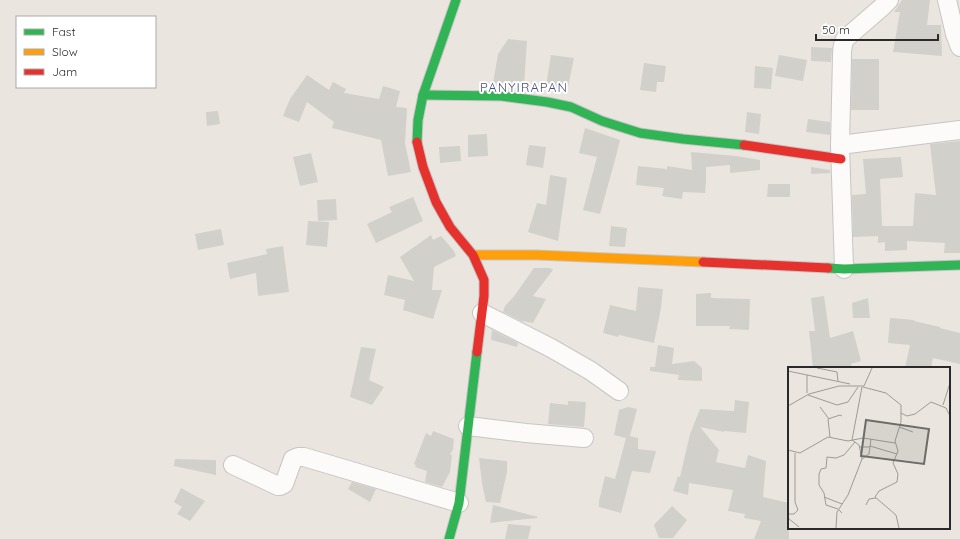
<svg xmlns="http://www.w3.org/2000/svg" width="960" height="539" font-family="Quicksand,sans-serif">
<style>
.building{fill:#d2d0cb}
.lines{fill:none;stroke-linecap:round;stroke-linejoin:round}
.street-casing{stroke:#c7c5c5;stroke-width:20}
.fast-casing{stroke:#c7c5c5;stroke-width:11}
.slow-casing{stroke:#c7c5c5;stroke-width:11}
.jam-casing{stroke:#c7c5c5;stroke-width:11}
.street{stroke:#fcfbfa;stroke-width:18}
.fast{stroke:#30b455;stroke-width:9}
.slow{stroke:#ff9f0a;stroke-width:9}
.jam{stroke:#e5322d;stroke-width:9}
.labels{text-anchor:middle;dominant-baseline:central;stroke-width:4;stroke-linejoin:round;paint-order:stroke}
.quarter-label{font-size:13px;letter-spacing:1px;fill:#474e7f;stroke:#fff}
.inset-road{fill:none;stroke:#9d9b97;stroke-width:1}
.view{fill:#6d6c69;fill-opacity:0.15;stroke:#6d6c69;stroke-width:2}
.inset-edge{fill:none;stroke:#2a2a2a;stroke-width:2}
</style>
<rect width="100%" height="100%" fill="#eae6df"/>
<g class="building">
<path d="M902,0H930L927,25H941L942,56L893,52L900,12H894Z"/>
<path d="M508,39L527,41L524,86L503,84L493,83L498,54Z"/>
<path d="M811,47L832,48L831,62L811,61Z"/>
<path d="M551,55L574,58L567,92L546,86Z"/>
<path d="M779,55L807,60L803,81L775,76Z"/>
<path d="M852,59H879V110H851Z"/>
<path d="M644,63L666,66L664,82H657L656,92L640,90Z"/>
<path d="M755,66L773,68L771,89L754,88Z"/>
<path d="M307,75L329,90L333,82L346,89L344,93L379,99L383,86L400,91L396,107L407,108L405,143L411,172L388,176L381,140L332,128L334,122L307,102L299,122L283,116L290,99Z"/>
<path d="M218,111L220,124L207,126L206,112Z"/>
<path d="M747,112L761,114L759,134L745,132Z"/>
<path d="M808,119L830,122V135L806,132Z"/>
<path d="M585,128L620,140L615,160L600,214L583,210L597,157L579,153Z"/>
<path d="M487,134L488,156L468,157V135Z"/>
<path d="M960,141V253H944L945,243L907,241V250L885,251V242L878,243V236L853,237L852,195L866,194L863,159L901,157L903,177L880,179L882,226H913L915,193L936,195L930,144Z"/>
<path d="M529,145L546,147L543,168L526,165Z"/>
<path d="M460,146L461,161L440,163L439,147Z"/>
<path d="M691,152L736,156L760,160V170L730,173V165L706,167V182L705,193L683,192L682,199L662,196L664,188L636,185L638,166L667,169V166L692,170Z"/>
<path d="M311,153L318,182L300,186L293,157Z"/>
<path d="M811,167L830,170V173L811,174Z"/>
<path d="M550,175L567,178L558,241L528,232L537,203L546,205Z"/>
<path d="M768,184H790V197H767Z"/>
<path d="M413,197L423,221L376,243L367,224L392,212L389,207Z"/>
<path d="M336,199L337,220L318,221L317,200Z"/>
<path d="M308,221L329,222L327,247L306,245Z"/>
<path d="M611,226L627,228L625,247L609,246Z"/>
<path d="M221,229L224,245L198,250L195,234Z"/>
<path d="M431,235L433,240L441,236L454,251L456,256L434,267L432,290H442L433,319L403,310L405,300L384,295L388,275L414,281L400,257Z"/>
<path d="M283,246L289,292L258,296L256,273L230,279L227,263L267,254L266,249Z"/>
<path d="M534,268H550L553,270L533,296L546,299L533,323L523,321V322L503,312L505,306L515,295Z"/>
<path d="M638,287L663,289L661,308L654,343L619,335L618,337L603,333L610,305L636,311Z"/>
<path d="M711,293V298L750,299L749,330L729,329L730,326H696V294Z"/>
<path d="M824,296L830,338L853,331L861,361L851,364L852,368H813L809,331H815L811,298Z"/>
<path d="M868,298L870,318H853L852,303Z"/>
<path d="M890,318L914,320V321L940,327V328L960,333V364L933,358L931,368H905L910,345L888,343Z"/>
<path d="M492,330L518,343L517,347L491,340Z"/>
<path d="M658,345L674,348L672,364L694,361L702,368V381L678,380L679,375L650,371V367H655Z"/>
<path d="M361,347L376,349L369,380L384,387L372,405L350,397Z"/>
<path d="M735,400L749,402L746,433L724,431V432L700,427L719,450L716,462L745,468L748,455L766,461L763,497L789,503V539H754L761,521L744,518L745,514L728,511L733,490L689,483L688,495L673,491L678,476L680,477L690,434L700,409L734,411Z"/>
<path d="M568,401L586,402L584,427L548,424L550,403L568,405Z"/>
<path d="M628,407L637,409L630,436L638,438V449L656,451L650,473L632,471L621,513L599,507V501L605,476L615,479L626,438L614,435L619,410Z"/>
<path d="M433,431L454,439L453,449L450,455H452L450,472L442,487L425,482L427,471L415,467L416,465L414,464L426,433L431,436Z"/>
<path d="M479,458L507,461V472L500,503L486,502L482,483Z"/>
<path d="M175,459L216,460V475L174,466Z"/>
<path d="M352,482L376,489L370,502L348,489Z"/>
<path d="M181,488L205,501L190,521L177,514L182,507L174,502Z"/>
<path d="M493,505L538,517L537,518L490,523Z"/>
<path d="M672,506L687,520L673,538H659L654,525Z"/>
<path d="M508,524L531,526L528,539H505Z"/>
</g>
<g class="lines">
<g class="street-casing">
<g id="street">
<path d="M947,0L955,34L960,47"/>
<path d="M840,145L842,56C842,50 842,45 845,39L882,7L889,0"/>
<path d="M844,269L840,145L960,130"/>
<path d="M482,313L551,348L591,371L619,391"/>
<path d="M468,426L526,433L584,438"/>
<path d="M233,465L278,486H280L284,484L293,459L298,457H304L459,503"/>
</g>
</g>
<g class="fast-casing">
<g id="fast">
<path d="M423,95L501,96L547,102L571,107L602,121L640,133L683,139L744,145"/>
<path d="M417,142L418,120L423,95L456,0"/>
<path d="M828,268L844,269L960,265"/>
<path d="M449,539L459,503L477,352"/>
</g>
</g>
<g class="slow-casing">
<path id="slow" d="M473,255H537L703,262"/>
</g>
<g class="jam-casing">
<g id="jam">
<path d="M417,142L423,167L436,202L450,227L473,255L484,280V296L477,352"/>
<path d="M744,145L841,159"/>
<path d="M703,262L828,268"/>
</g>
</g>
<use href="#street" class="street"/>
<use href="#fast" class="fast"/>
<use href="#slow" class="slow"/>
<use href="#jam" class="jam"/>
</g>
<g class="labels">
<g class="quarter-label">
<text x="524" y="87">PANYIRAPAN</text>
</g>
</g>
<g transform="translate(788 367)">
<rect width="162" height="162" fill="#eae6df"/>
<path class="inset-road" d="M29,1L49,5L50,14M0,4L62,17M75,20L98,26L113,38V55L107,74L110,84L105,96L110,107L109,115L91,124L87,130L108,148L111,161M19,26V8M20,28L49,38L60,35L70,20M155,38L162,16M0,39L21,27L51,19H76L84,1M32,40L41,52M113,46L119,49L127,47L143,35L158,41L162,49M111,60L125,65M42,70L40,52L52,48L54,49M64,73L74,20M82,79L109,87M71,80H82L83,72M0,83L12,86L40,70L60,74L75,71L107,76M74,92L81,87L82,80M36,130L54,137M78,138L81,132L88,131M54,146L50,142L38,138L36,126L31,118V107L33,102L38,101L39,90L48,91L56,88L67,75M0,147H6L10,143L7,135V86M0,151L11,160M48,161L49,145L60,128L74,92L71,78L64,73"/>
<path class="view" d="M78,53L141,62L136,97L73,89Z"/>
<rect width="162" height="162" class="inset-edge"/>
</g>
<rect x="16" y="16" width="140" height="72" fill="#ffffff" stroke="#aaaaaa"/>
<rect x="24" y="29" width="20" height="6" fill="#30b455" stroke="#aaaaaa"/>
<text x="52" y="36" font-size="12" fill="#2a2a2a">Fast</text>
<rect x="24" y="49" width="20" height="6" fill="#ff9f0a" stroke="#aaaaaa"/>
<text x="52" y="56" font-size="12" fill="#2a2a2a">Slow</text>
<rect x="24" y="69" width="20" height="6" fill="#e5322d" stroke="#aaaaaa"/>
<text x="52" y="76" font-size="12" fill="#2a2a2a">Jam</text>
<path d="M816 34v6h122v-6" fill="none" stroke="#2a2a2a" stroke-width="2"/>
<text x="822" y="34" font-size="12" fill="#2a2a2a" stroke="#ffffff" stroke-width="3" paint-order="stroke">50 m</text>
</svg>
